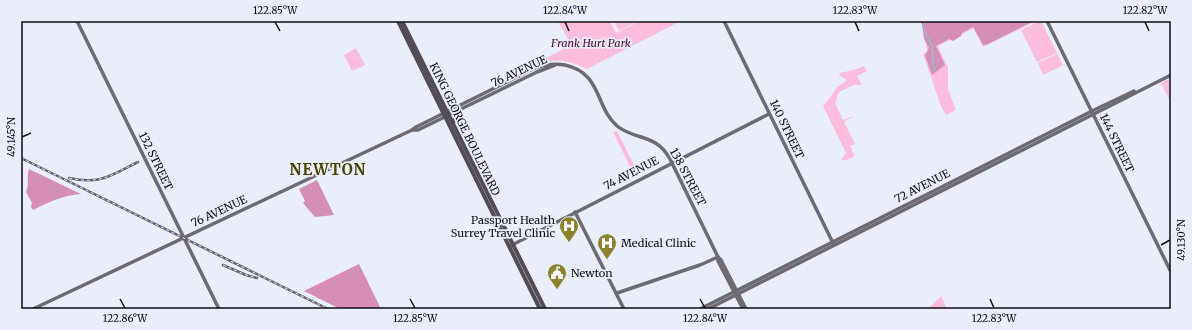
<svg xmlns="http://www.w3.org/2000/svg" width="1192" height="330" font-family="Merriweather,serif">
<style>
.green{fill:#fbbcde}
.forest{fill:#d58eb5}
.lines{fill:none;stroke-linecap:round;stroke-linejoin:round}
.stream{stroke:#70d8e7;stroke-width:1}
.secondary{stroke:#6e6a71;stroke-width:3.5}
.primary{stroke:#514c55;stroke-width:4}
.rail-casing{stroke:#5f6169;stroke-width:2.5}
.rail{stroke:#eaedfa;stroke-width:1;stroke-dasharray:3;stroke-linecap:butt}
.ticks{fill:none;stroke:#0d0e12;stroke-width:1.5}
.labels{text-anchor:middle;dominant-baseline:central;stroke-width:3.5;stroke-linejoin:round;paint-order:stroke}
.park-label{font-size:11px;font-style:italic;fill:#54003a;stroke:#eaedfa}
.street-label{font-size:11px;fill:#0d0e12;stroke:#eaedfa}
.poi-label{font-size:11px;fill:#0d0e12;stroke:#eaedfa;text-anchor:start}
.district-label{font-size:15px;font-weight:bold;letter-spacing:1px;fill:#474100;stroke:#eaedfa}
.neatline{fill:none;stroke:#0d0e12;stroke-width:1.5}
.ticks-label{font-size:10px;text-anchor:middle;fill:#0d0e12}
</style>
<rect width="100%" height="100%" fill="#eaedfa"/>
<g class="green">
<path d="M558,21H610L616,33L640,21H681L587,69C573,62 562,59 547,61L546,58L562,50L569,41Z"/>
<path d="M614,21H638L619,31Z"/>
<path d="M922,21H1036L983,47L974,28L938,46L947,66L948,65V89L956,110L946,115L941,106L923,54L927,52L924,25Z"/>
<path d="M1039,21H1041L1057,53L1037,62L1021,30Z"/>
<path d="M356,48L365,65L352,71L344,55Z"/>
<path d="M1057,54L1063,65L1043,75L1038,63Z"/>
<path d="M864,66L867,71L857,76L862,85H854L839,92L835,103L843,120L854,116L844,122L855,144L850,146L855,156L846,160H841L846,153L823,106L832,95L836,88L847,80L839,75L840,73L854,70Z"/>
<path d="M1171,78V103L1161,83Z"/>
<path d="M617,131L639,175L635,177L613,132Z"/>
<path d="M941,296L947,309H928Z"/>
</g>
<g class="forest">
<path d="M920,21H1034L988,44L983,45L973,27L962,33L961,36L953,41L949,39L936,46L945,65L932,75L925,55L929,48L924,39L922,25Z"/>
<path d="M29,169L81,194C63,195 49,202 33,210L31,207L32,203L26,192C30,182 26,178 29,169Z"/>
<path d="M317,180L334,215L315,217L303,203L305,201L299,189Z"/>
<path d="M359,264L381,309H340L304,291Z"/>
</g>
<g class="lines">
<path class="stream" d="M924,21L923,28L932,46L933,65L935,68L934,70"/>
<g class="secondary">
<path d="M77,21L219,309"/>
<path d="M724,21L833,243"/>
<path d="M1047,21L1171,272"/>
<path d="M412,130H418L537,72L555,65"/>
<path d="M575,212L624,309"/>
<path d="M512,245L769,114"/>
<path d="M718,257V261L743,309"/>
<path d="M617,293L700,265L718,257"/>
<path d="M33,309L412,130L416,127L535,68C546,64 554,63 565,65C602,73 595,107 617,126C636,141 656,133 670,159L718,257L721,260L746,309"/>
<path d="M700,309L1092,111L1134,91"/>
<path d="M708,309L1171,75"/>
</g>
<g class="primary">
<path d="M398,21L540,309"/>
<path d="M402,21L545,309"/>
<path d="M453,123L458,110"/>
</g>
<g class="rail-casing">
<g id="rail">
<path d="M21,158L328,309"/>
<path d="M69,178C101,185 111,175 138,162"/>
<path d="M223,265L246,275L257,278"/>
</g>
</g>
<use href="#rail" class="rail"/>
</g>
<path class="ticks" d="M275,22L280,31M565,22L569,31M855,22L859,31M1145,22L1149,31M22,137L31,133M1161,245L1170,240M120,299L125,308M410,299L415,308M700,299L705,308M990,299L994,308"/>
<defs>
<g id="hospital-pin" transform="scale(1)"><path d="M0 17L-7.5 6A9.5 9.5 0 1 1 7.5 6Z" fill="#8b832b" stroke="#eaedfa"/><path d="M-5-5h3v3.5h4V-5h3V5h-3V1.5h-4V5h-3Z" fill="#fff"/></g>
<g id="civic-pin" transform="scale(1)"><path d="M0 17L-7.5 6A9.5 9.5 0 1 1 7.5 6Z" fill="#8b832b" stroke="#eaedfa"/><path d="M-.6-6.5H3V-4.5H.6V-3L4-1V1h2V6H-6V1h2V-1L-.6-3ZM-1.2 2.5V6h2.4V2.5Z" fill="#fff"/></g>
</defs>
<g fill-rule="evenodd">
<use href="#hospital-pin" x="569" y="226"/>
<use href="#hospital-pin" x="607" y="243"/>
<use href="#civic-pin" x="557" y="273"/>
</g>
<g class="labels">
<g class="park-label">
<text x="591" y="43">Frank Hurt Park</text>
</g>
<g class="street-label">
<text transform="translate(519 71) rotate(-25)">76 AVENUE</text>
<text transform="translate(465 129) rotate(64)">KING GEORGE BOULEVARD</text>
<text transform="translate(787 129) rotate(64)">140 STREET</text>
<text transform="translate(1117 143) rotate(64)">144 STREET</text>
<text transform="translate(156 161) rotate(64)">132 STREET</text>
<text transform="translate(631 173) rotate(-27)">74 AVENUE</text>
<text transform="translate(688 177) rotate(62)">138 STREET</text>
<text transform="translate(922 186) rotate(-27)">72 AVENUE</text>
<text transform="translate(219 211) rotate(-25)">76 AVENUE</text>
</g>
<g class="poi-label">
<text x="555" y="220" text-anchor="end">Passport Health<tspan x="555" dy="13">Surrey Travel Clinic</tspan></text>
<text x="621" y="243">Medical Clinic</text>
<text x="571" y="273">Newton</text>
</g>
<g class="district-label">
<text x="328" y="169">NEWTON</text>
</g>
</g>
<rect width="1192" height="330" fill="none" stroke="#eaedfa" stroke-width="44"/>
<rect x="22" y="22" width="1148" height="286" class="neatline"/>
<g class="ticks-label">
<text x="275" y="14">122.85°W</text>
<text x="565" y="14">122.84°W</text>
<text x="855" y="14">122.83°W</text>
<text x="1145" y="14">122.82°W</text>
<text transform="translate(11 137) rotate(-90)" y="4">49.145°N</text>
<text transform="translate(1181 240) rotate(-90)" y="4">49.130°N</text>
<text x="125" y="322">122.86°W</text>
<text x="415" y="322">122.85°W</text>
<text x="705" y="322">122.84°W</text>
<text x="994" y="322">122.83°W</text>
</g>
</svg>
